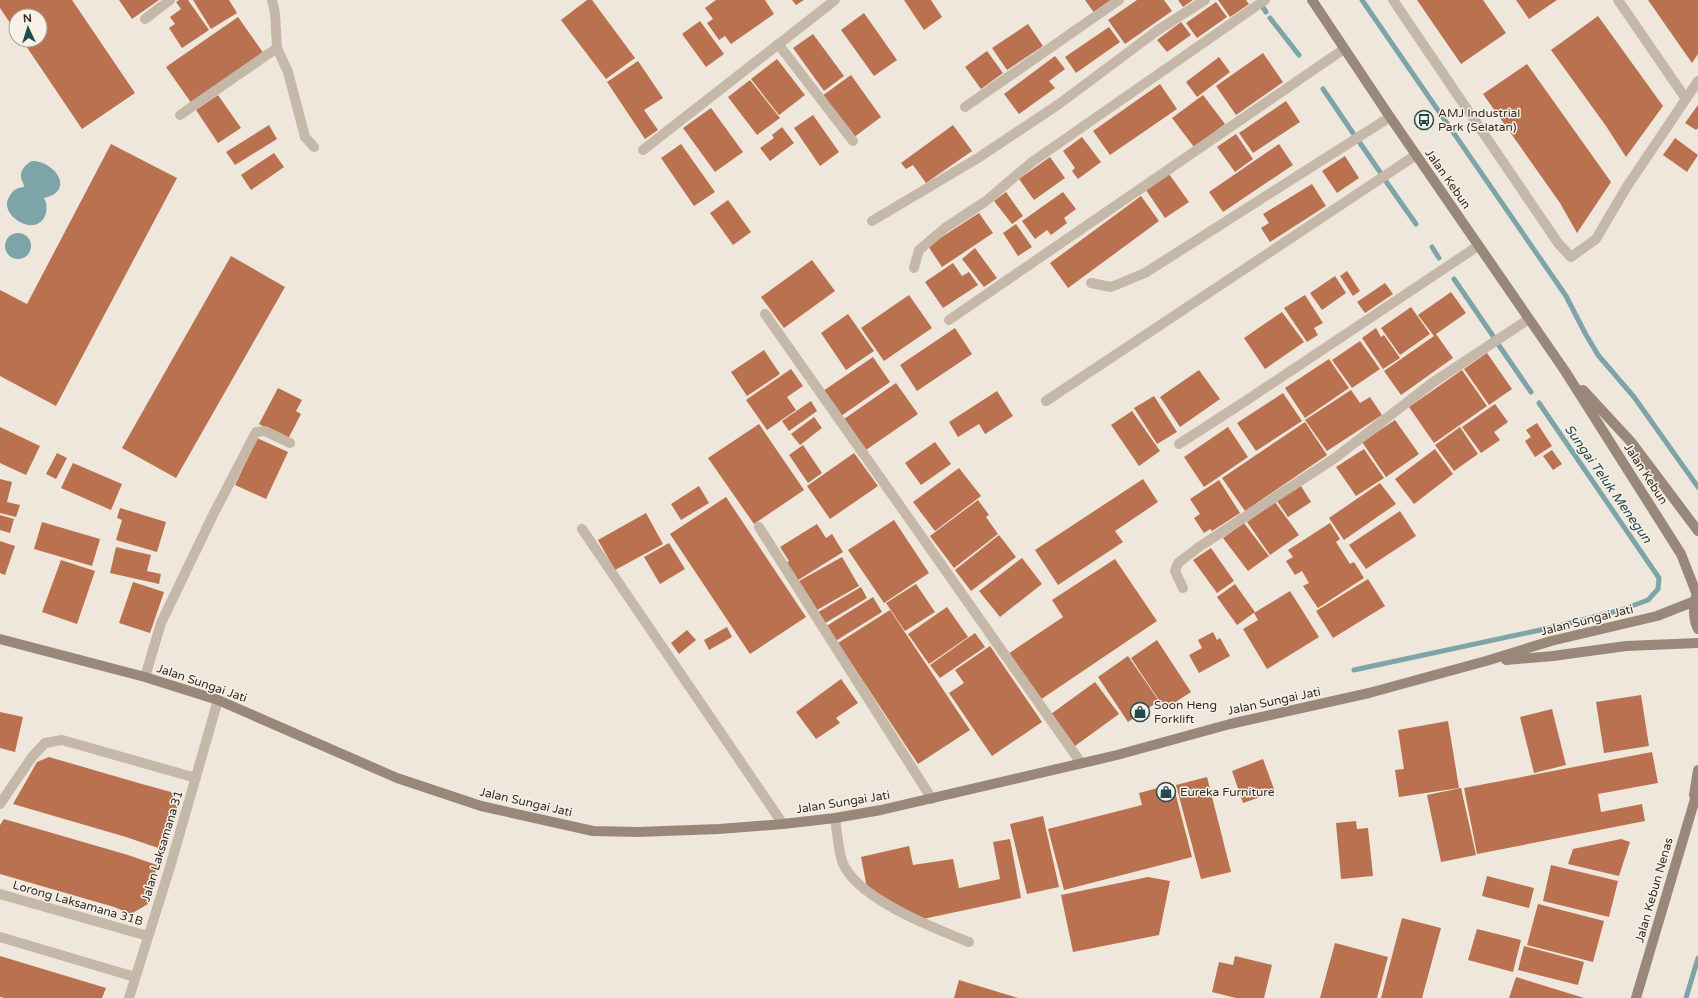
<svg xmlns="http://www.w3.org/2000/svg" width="1698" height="998" font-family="'Varela Round',sans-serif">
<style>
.water{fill:#7da4a9}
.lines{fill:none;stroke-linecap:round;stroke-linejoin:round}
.stream{stroke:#7da4a9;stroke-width:5}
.building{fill:#ba714f}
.street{stroke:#c6b8a9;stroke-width:10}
.secondary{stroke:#99887a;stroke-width:10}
.labels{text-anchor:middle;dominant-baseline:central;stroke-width:3;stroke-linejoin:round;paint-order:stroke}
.poi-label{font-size:12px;fill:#332c28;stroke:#f7f1e7;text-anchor:start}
.street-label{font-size:12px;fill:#332c28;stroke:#f7f1e7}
.water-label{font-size:13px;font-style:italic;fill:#224a51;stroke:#f7f1e7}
</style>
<rect width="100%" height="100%" fill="#efe7db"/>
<g class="water">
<path d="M32,161C55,161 76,191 44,198C47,203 47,208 46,213C38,240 0,216 8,199C12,191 15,188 24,187C24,182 21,181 21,177C20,170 26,164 32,161Z"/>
<circle cx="18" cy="246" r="13"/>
</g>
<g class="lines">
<g class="stream">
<path d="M1362,0L1566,296L1585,333L1598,355L1634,397L1698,487"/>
<path d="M1262,6L1266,12"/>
<path d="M1270,18L1299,55"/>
<path d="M1323,89L1353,133"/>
<path d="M1360,143L1380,172"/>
<path d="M1385,180L1416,224"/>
<path d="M1432,247L1439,258"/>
<path d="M1454,279L1493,336"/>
<path d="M1498,344L1531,392"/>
<path d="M1354,670L1554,627L1621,610L1648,600L1658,589L1659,578L1539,403"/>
<path d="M1686,998L1698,958"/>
</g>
</g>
<g class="building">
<path d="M0,0H72L135,93L82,129L22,40H40V16H16V32L0,8Z"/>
<path d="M119,0H159L132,19Z"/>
<path d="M179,0H188L209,30L182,48L169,28L175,24L170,17L181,9L176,2Z"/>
<path d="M193,0H229L237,13L211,29Z"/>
<path d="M587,0H592L635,58L606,79L561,20Z"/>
<path d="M716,0H765L774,14L731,44L725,36L719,40L707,23L713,19L705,8Z"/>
<path d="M792,0H804L796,5Z"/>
<path d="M904,0H931L942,17L924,30Z"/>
<path d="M1085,0H1115L1095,14Z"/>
<path d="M1137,0H1164L1172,11L1125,44L1108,20Z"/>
<path d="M1178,0H1193L1183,7Z"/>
<path d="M1218,0H1246L1249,4L1230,17Z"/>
<path d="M1417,0H1483L1506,33L1461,64Z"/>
<path d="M1516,0H1557L1529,19Z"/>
<path d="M1648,0H1698V54L1692,63Z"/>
<path d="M1216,2L1227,17L1197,38L1186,23Z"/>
<path d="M864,13L897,60L874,76L841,30Z"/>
<path d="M1598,16L1663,106L1626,157L1606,126L1551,50Z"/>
<path d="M238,17L264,54L192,104L166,67Z"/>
<path d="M700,21L724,54L706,67L682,34Z"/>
<path d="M1181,22L1191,35L1167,52L1157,40Z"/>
<path d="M1028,24L1043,46L1007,70L992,48Z"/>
<path d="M1109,27L1120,42L1076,73L1065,57Z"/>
<path d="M813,34L844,76L824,91L793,48Z"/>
<path d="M987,51L1003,73L981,89L965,67Z"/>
<path d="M1263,53L1283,82L1236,115L1216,86Z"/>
<path d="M1055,56L1065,69L1049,81L1055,88L1019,114L1004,94Z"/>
<path d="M1219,57L1230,72L1197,97L1186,82Z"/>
<path d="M777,59L805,95L779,115L751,79Z"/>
<path d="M638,61L663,98L644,110L658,130L645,139L607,82Z"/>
<path d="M1527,64L1611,182L1577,233L1560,203L1483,94Z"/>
<path d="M851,75L881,117L853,138L822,96Z"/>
<path d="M750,80L780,118L757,135L728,97Z"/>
<path d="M1160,84L1177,109L1110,155L1093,131Z"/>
<path d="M218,95L241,128L218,143L196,110Z"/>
<path d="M1203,95L1225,124L1194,147L1172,118Z"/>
<path d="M1286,101L1300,122L1253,153L1239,133Z"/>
<path d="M1698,105V128L1696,130L1685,123Z"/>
<path d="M711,108L743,152L715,172L683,128Z"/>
<path d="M813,115L839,152L820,166L794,128Z"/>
<path d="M269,125L277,139L235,165L226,152Z"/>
<path d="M953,125L972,151L926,183L913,165L906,169L901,163Z"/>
<path d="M782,127L794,143L770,161L760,148L774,138L772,135Z"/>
<path d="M1236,134L1253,159L1235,172L1217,147Z"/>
<path d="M1082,137L1101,162L1078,179L1072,171L1075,168L1063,151Z"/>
<path d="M1675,138L1698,155L1687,172L1663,155Z"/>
<path d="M111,144L177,178L56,406L0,376V290L27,304Z"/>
<path d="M681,144L715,192L694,206L661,158Z"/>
<path d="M1279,144L1293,165L1223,212L1209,192Z"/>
<path d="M274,153L284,167L251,190L241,175Z"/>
<path d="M1345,156L1359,178L1337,193L1322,171Z"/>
<path d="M1050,157L1065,178L1034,200L1019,179Z"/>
<path d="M1169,174L1189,202L1165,218L1146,190Z"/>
<path d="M1312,184L1326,206L1270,242L1261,228L1269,223L1263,214Z"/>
<path d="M1006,192L1023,216L1012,224L994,201Z"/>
<path d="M1063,192L1076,209L1064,218L1067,223L1051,235L1047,230L1035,239L1022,221Z"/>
<path d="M1141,196L1159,221L1068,288L1050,263Z"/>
<path d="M728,200L751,232L733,245L710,213Z"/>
<path d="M979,213L993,233L942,267L928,246Z"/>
<path d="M1016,224L1032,247L1018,256L1003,233Z"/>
<path d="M975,248L997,278L984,287L962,259Z"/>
<path d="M231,256L285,287L176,478L122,448Z"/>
<path d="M812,260L835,291L784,328L761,297Z"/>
<path d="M953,263L962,276L969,272L978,285L943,308L925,282Z"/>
<path d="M1347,271L1360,291L1353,296L1340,276Z"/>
<path d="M1335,276L1346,293L1322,310L1310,293Z"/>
<path d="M1385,283L1393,294L1365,313L1357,302Z"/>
<path d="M1451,292L1466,313L1436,334L1453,358L1401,395L1384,371L1434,336L1418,315Z"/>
<path d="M909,295L932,328L884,361L861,328Z"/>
<path d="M1305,295L1323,323L1314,328L1318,335L1307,342L1284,308Z"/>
<path d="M1411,307L1430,334L1400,355L1381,328Z"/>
<path d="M1282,312L1304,342L1265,369L1244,338Z"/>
<path d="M848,314L874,351L846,370L821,333Z"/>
<path d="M955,328L972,354L917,391L900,365Z"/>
<path d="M1376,328L1381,337L1384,335L1400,358L1383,369L1362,338Z"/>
<path d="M1360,341L1380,369L1352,388L1332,360Z"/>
<path d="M764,350L780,374L747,396L731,372Z"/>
<path d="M1487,353L1512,389L1489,405L1464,369Z"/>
<path d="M873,357L890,382L841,416L823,391Z"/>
<path d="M1329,359L1349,388L1305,418L1285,388Z"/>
<path d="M791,369L803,386L787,397L796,410L767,430L746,400Z"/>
<path d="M1199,370L1220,399L1180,427L1160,397Z"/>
<path d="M1462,370L1487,406L1434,443L1409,407Z"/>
<path d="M896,383L918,414L866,450L844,419Z"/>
<path d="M278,388L302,400L296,411L301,414L288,439L259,424Z"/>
<path d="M1351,390L1360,403L1370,397L1382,415L1327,451L1305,420Z"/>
<path d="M997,391L1013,416L985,434L979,424L958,437L949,422Z"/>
<path d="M1283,393L1302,421L1256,451L1237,423Z"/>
<path d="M1154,396L1177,432L1157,444L1134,408Z"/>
<path d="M811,401L817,411L789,431L782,421Z"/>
<path d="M1495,404L1508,422L1494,432L1500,440L1481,453L1462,427Z"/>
<path d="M1132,411L1160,451L1139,466L1111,425Z"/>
<path d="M814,417L822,428L800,445L791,434Z"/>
<path d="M1395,420L1419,454L1386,477L1362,442Z"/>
<path d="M1305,422L1327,455L1245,511L1222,478Z"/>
<path d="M1537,423L1552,446L1535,457L1525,441L1531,437L1526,430Z"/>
<path d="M759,424L804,490L754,524L708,458Z"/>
<path d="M0,427L40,446L26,475L0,463Z"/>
<path d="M1228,427L1248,457L1204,487L1184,457Z"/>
<path d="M1460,427L1478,454L1454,471L1435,445Z"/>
<path d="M257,438L288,452L266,499L235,485Z"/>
<path d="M935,442L951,464L921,485L905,463Z"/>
<path d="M803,445L822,473L808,483L789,455Z"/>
<path d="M1364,449L1384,478L1356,496L1336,467Z"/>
<path d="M1435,449L1453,474L1414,504L1395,479Z"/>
<path d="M1552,450L1562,464L1553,470L1543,456Z"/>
<path d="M57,453L67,458L56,479L46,474Z"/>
<path d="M854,453L878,486L830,519L807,486Z"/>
<path d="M73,463L122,484L111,510L61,488Z"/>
<path d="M959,468L981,496L935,531L913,502Z"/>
<path d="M0,479L12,482L7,502L20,505L16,517L0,513Z"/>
<path d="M1143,479L1158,502L1115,531L1123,542L1058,585L1035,550Z"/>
<path d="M1219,480L1240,513L1212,531L1210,529L1204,533L1194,518L1200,514L1190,499Z"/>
<path d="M1380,483L1396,504L1344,540L1329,518Z"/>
<path d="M699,486L709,503L681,520L671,504Z"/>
<path d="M1301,486L1311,502L1288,517L1277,501Z"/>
<path d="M726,497L806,617L750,654L670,534Z"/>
<path d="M978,500L989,515L986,517L998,534L954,568L930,536Z"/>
<path d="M1275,502L1299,535L1270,555L1247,522Z"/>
<path d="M120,508L166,522L157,552L116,540L122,520L117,518Z"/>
<path d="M1400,511L1416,536L1366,569L1349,545Z"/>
<path d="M646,513L663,544L615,570L598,540Z"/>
<path d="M0,515L14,519L10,533L0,530Z"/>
<path d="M894,520L929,573L884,603L848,550Z"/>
<path d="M42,522L100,539L92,566L34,549Z"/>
<path d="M1244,523L1269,556L1248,571L1223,538Z"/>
<path d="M1330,523L1340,539L1336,542L1350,564L1354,562L1364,578L1318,608L1303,586L1309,583L1302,571L1295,575L1286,561L1293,557L1288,550Z"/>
<path d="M817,524L826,538L832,534L843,552L795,582L784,565L789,561L780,547Z"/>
<path d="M999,535L1016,557L971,591L955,570Z"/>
<path d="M0,541L15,546L5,575L0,573Z"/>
<path d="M669,543L685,569L660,584L644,557Z"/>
<path d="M116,547L151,555L147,571L161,574L159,584L110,573Z"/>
<path d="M1211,548L1234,581L1217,593L1193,560Z"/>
<path d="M842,557L859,586L817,610L799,581Z"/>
<path d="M1022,558L1042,584L1000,617L979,591Z"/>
<path d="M1115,559L1157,621L1040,700L1008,654L1063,617L1052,600Z"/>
<path d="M61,560L95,571L77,624L42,612Z"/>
<path d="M1368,579L1385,606L1333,638L1316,611Z"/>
<path d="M133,582L164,592L150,633L119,623Z"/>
<path d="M916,584L935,612L905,631L886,603Z"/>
<path d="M1235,584L1255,612L1237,625L1217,597Z"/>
<path d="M861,587L867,598L822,625L815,614Z"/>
<path d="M1290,591L1319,637L1267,669L1243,629L1258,620L1254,613Z"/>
<path d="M873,597L882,612L834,642L825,627Z"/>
<path d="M947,607L968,637L929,664L908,634Z"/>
<path d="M890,610L970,730L918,764L838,643Z"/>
<path d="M727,627L732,637L709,650L704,640Z"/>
<path d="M687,630L696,640L679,654L671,643Z"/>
<path d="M1213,632L1217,640L1220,638L1230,656L1199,673L1189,655L1202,648L1198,640Z"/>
<path d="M975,633L985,647L940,678L930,665Z"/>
<path d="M1157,640L1191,692L1165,709L1131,658Z"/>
<path d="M990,646L1042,722L992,756L949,693L964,683L955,670Z"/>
<path d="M1128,656L1159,701L1128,722L1098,677Z"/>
<path d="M841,679L858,703L836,718L840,723L816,739L796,712Z"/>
<path d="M1095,682L1119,714L1075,746L1051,714Z"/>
<path d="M1641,695L1649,746L1604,753L1596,702Z"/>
<path d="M1552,709L1566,765L1534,773L1520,717Z"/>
<path d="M0,712L23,717L15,752L0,748Z"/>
<path d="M1448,721L1459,788L1399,797L1395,770L1404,769L1398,730Z"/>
<path d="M1652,752L1658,783L1598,794L1601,812L1642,804L1645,821L1477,854L1464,788Z"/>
<path d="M49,757L142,784L171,792L178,804L164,850L126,837L13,804L37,762Z"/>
<path d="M1263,759L1275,792L1243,803L1232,771Z"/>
<path d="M1207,777L1231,872L1201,879L1176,785Z"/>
<path d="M1173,784L1192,857L1064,890L1048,829L1142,805L1139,793Z"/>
<path d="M1461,788L1476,855L1441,862L1427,795Z"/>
<path d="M1043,816L1059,887L1027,894L1010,824Z"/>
<path d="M4,819L128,855L157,865L148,904L131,914L114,907L0,874V825Z"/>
<path d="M1356,821L1357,829L1368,828L1373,876L1341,879L1336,823Z"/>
<path d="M1010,839L1021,898L923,919L867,888L861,857L909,846L913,865L953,859L959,888L1000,879L993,842Z"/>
<path d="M1621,839L1630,842L1619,876L1568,864L1573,849Z"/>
<path d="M1551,865L1618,881L1609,917L1543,901Z"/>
<path d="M1487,876L1534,888L1529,908L1482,896Z"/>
<path d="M1148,877L1170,881L1159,935L1073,952L1061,895Z"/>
<path d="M1538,904L1604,921L1593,962L1527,945Z"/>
<path d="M1402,918L1441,928L1422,998H1381Z"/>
<path d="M1477,929L1521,940L1513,972L1468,960Z"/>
<path d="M1335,943L1388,957L1377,998H1320Z"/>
<path d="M1524,946L1584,962L1578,985L1518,970Z"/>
<path d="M0,956L106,988L102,998H5L0,997Z"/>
<path d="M1235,956L1272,965L1264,998H1236L1212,992L1219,962L1233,965Z"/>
<path d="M1516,977L1584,998H1509Z"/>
<path d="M959,980L1018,998H954Z"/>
</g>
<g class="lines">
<g class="street">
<path d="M272,0L275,13L277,48L288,72L305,137L314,147"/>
<path d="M1393,0L1558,243L1571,257L1596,239L1626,188L1698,81"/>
<path d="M1618,0L1686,99"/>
<path d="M145,19L170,0"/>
<path d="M778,44L853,141"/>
<path d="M965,107L1119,0"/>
<path d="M180,115L277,48"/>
<path d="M643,150L835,0"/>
<path d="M872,221L978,158L1059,104L1158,30L1205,0"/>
<path d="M914,268L919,250L945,228L986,201L1032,162L1265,0"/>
<path d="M1091,283L1111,287L1145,273L1390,117"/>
<path d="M765,314L1081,763"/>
<path d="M949,320L1344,49"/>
<path d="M1046,401L1416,155"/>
<path d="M1179,444L1244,402L1478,246"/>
<path d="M759,527L932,799"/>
<path d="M582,529L783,824"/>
<path d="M1183,588L1175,571L1178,563L1199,547L1335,458L1432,383L1529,319"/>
<path d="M145,677L161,623L213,515L256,432L265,431L290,443"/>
<path d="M0,804L32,757L45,743L62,740L196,778"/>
<path d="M835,818C837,832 838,847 842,861C855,898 934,928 969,942"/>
<path d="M0,894L148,936"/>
<path d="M0,937L135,977"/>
<path d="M129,998L170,867L218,700"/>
</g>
<g class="secondary">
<path d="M1312,0L1390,117L1565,371L1681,554L1697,595"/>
<path d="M1583,390L1632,443L1698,531"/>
<path d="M1696,596C1693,605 1693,620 1698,629"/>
<path d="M0,639L145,677L218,700L397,778L481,806L593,831L638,832L719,829L783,824L835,818L881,810L1117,755L1230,724L1369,693L1486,661L1551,641L1657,616L1695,601"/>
<path d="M1506,660L1553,656L1626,646L1698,643"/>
<path d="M1694,795L1698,770"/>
<path d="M1636,998L1698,789"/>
</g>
</g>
<defs>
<g id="bus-ring" transform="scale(1)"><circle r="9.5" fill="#f7f1e7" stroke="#224a51" stroke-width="1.5"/><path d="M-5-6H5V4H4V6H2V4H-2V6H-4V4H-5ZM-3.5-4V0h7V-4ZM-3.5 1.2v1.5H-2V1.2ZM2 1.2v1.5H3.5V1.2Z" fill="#224a51"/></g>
<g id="shop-ring" transform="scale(1)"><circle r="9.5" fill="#f7f1e7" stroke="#224a51" stroke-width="1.5"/><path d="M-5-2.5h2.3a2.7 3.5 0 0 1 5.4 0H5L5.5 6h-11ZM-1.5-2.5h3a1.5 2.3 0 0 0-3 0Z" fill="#224a51"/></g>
</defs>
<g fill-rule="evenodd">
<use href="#bus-ring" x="1424" y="120"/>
<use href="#shop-ring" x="1140" y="712"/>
<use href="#shop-ring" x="1166" y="792"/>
</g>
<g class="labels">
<g class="poi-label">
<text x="1438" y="113">AMJ Industrial<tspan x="1438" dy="14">Park (Selatan)</tspan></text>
<text x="1154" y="705">Soon Heng<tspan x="1154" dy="14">Forklift</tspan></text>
<text x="1180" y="792">Eureka Furniture</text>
</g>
<g class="street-label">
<text transform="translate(1448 179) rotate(55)">Jalan Kebun</text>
<text transform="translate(1646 474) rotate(57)">Jalan Kebun</text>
<text transform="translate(1587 620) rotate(-14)">Jalan Sungai Jati</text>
<text transform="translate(202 683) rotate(19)">Jalan Sungai Jati</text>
<text transform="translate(1274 701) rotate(-12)">Jalan Sungai Jati</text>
<text transform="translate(526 802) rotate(13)">Jalan Sungai Jati</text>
<text transform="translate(843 802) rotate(-9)">Jalan Sungai Jati</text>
<text transform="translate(162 846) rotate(-73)">Jalan Laksamana 31</text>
<text transform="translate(1654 890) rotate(-74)">Jalan Kebun Nenas</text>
<text transform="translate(78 903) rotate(16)">Lorong Laksamana 31B</text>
</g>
<g class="water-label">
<text transform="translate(1608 484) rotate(55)">Sungai Teluk Menegun</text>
</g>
</g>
<g transform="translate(28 28) rotate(356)"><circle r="19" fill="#f7f1e7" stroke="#a9a29b"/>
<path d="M0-3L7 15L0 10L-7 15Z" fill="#224a51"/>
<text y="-6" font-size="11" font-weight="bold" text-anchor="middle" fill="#332c28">N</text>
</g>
</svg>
